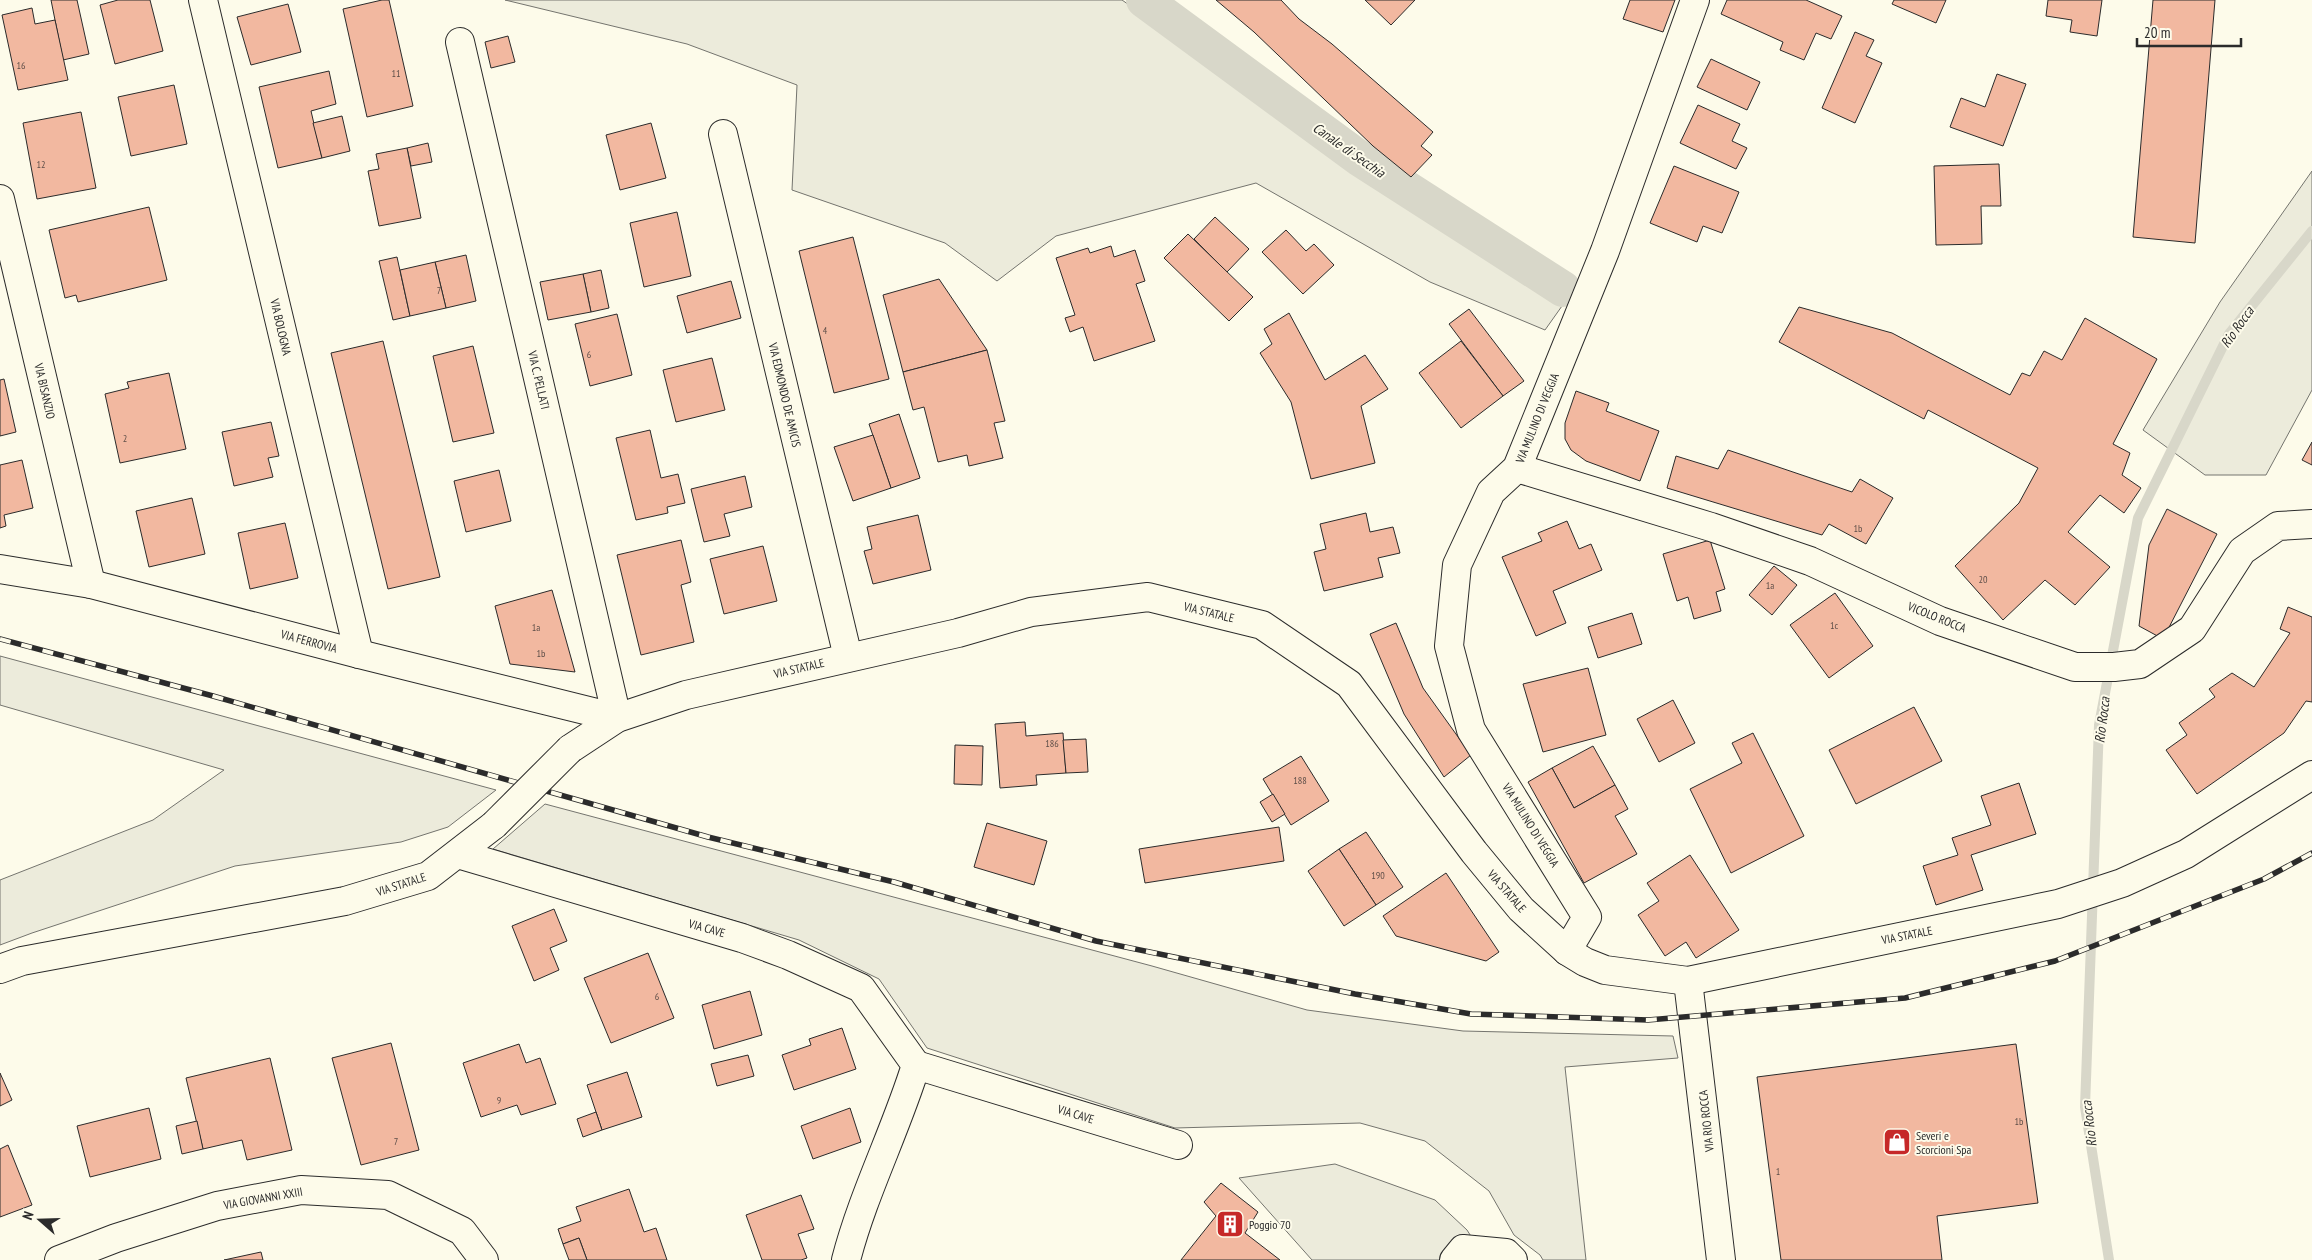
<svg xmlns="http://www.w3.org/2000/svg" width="2312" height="1260" font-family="'PT Sans Narrow',sans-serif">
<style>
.green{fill:#ecebdb;stroke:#74746e}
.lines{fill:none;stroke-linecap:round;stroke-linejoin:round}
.stream{stroke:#d8d7c9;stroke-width:10}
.canal{stroke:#d8d7c9;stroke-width:36}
.building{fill:#f2b8a0;stroke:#2b2b2b}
.street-casing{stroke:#2b2b2b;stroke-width:30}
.secondary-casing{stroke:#2b2b2b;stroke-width:30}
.street{stroke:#fdfbea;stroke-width:28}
.secondary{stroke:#fdfbea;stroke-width:28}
.rail-casing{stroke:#2b2b2b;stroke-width:5.5}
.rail{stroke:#fdfbea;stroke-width:4;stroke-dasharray:11;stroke-linecap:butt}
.secondary-bridge-casing{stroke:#2b2b2b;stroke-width:30;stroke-linecap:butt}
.secondary-bridge{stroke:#fdfbea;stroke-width:28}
.labels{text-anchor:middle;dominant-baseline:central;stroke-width:4;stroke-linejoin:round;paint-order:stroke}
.number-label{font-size:10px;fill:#5d4e48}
.street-label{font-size:12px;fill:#2b2b2b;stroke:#fdfbea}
.poi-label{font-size:12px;fill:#2b2b2b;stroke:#fdfbea;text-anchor:start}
.water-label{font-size:14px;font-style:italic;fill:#2b2b2b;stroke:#fdfbea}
</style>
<rect width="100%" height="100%" fill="#fdfbea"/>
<g class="green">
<path d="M505,0H1122L1562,306L1545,330L1430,282L1256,183L1056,236L997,281L945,243L792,190L797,85L687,44Z"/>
<path d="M2312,171V390L2266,475H2205L2143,430L2220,302Z"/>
<path d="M0,656L496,790L448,827L401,842L235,866L32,933L0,945V880L153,820L224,770L0,705Z"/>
<path d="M545,804L1152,966L1307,1010L1463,1031L1673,1036L1678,1058L1565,1067L1586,1260H1543L1540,1255L1514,1235L1489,1191L1425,1141L1360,1123L1175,1128L927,1048L879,979L799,940L493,849Z"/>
<path d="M1335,1164L1435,1200L1467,1230L1486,1260H1312L1239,1178Z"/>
</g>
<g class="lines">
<path class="stream" d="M2109,1260L2085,1107L2099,725L2138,518L2229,334L2312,231"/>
<path class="canal" d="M1144,0L1359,158L1563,289"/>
</g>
<g class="building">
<path d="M51,0H77L89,54L63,60Z"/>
<path d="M118,0H150L163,51L115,64L100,5Z"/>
<path d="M382,0H389L413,106L367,117L343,9Z"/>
<path d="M1216,0H1281L1299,19L1332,44L1433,132L1421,146L1432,155L1411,177L1373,146L1254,32Z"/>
<path d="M1365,0H1415L1391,25Z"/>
<path d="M1630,0H1675L1663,32L1623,19Z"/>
<path d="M1727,0H1806L1842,16L1831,39L1816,33L1804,60L1780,50L1783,42L1721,14Z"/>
<path d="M1894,0H1946L1936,23L1892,4Z"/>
<path d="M2048,0H2102L2097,36L2070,32L2072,20L2046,16Z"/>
<path d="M2153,0H2215L2195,243L2133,237Z"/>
<path d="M288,4L301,52L251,65L237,17Z"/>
<path d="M32,8L35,24L55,20L68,80L18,90L2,15Z"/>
<path d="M1855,32L1874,40L1866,56L1882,63L1855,123L1822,108Z"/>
<path d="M508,36L515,62L491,68L485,42Z"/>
<path d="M1711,59L1760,82L1747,110L1697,87Z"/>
<path d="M329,71L336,104L311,111L322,158L278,168L259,87Z"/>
<path d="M1997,74L2026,84L2003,146L1950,127L1961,98L1985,107Z"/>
<path d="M174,85L187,144L131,156L118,97Z"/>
<path d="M1698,105L1740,124L1732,141L1747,148L1736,169L1680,143Z"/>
<path d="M81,112L96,188L37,199L23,123Z"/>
<path d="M342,116L350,151L322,158L313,123Z"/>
<path d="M651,123L666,178L620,190L606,135Z"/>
<path d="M428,143L432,162L411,166L407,148Z"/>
<path d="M407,148L421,218L379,226L368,171L379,169L376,154Z"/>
<path d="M1999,164L2001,206H1981L1982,244L1936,245L1934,166Z"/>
<path d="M1674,166L1739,192L1722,233L1703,226L1697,242L1650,223Z"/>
<path d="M149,207L167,280L78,302L76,295L65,298L49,230Z"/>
<path d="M677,212L691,276L644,287L630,223Z"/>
<path d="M1215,217L1249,249L1227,272L1194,239Z"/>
<path d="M1286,230L1306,251L1314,244L1334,265L1303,294L1262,252Z"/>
<path d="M1188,234L1253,297L1229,321L1164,258Z"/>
<path d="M853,237L889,379L834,393L799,251Z"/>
<path d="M1111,246L1114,257L1135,250L1145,281L1136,284L1155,341L1094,361L1083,327L1070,332L1065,318L1075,315L1056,258L1088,248L1090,253Z"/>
<path d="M466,255L476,301L446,308L435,262Z"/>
<path d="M397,257L410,316L393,320L379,261Z"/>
<path d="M435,262L446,308L410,316L400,270Z"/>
<path d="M601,270L609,308L591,312L583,274Z"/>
<path d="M583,274L591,312L548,320L540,282Z"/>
<path d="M939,279L987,350L903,372L883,295Z"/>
<path d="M731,281L741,318L687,333L677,296Z"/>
<path d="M1799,307L1892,333L2010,395L2022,373L2030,376L2044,351L2062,360L2085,318L2157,359L2113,444L2130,453L2122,475L2141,488L2124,513L2100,495L2068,532L2110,567L2075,605L2045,580L2003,620L1955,566L2019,503L2038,468L1928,410L1924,419L1779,342Z"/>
<path d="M1469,309L1524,381L1503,396L1449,324Z"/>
<path d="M1289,313L1325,380L1365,355L1388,389L1361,406L1375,463L1311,479L1291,402L1260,353L1272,344L1264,329Z"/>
<path d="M617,314L632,375L590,386L575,324Z"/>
<path d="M383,341L440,577L388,589L331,353Z"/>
<path d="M1461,341L1503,396L1461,428L1419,373Z"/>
<path d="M473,346L494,433L453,442L433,356Z"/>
<path d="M987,350L1005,421L994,423L1003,458L969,466L967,455L938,462L924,407L913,410L903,372Z"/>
<path d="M712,358L725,410L676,422L663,370Z"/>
<path d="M169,373L186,449L120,463L105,394L129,388L127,382Z"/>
<path d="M4,379L16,432L0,436V380Z"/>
<path d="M1576,391L1609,403L1606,411L1659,431L1640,481L1586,461L1571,450L1565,439V423Z"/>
<path d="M899,414L920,478L891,488L869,424Z"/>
<path d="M271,422L279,456L268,458L273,477L234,486L222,432Z"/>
<path d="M650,430L661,478L678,474L685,503L667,507L668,513L636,520L616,438Z"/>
<path d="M873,435L891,488L853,501L834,447Z"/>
<path d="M2312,442V465L2302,460Z"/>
<path d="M1728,450L1852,492L1860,479L1893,498L1866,544L1829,524L1822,535L1667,488L1676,456L1718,469Z"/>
<path d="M22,460L33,508L4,515L6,526L0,528V465Z"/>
<path d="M499,470L511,521L466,532L454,481Z"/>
<path d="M745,476L752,507L724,514L730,536L704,542L691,489Z"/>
<path d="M192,498L205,554L149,567L136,511Z"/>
<path d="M2167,509L2217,534L2163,639L2139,626L2149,545Z"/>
<path d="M1366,513L1370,532L1393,527L1400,553L1378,558L1383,577L1324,591L1314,552L1326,549L1320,524Z"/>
<path d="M918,515L931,570L873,584L864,551L872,549L867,527Z"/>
<path d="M1567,521L1579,549L1591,544L1602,570L1553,591L1566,623L1536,636L1502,557L1542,541L1538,533Z"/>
<path d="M285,523L298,578L250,589L238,533Z"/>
<path d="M681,540L691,582L681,585L694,642L641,655L617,555Z"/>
<path d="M1710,540L1725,589L1716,592L1721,611L1694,619L1688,597L1677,601L1663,554Z"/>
<path d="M763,546L777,601L724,614L710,559Z"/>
<path d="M1774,566L1797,585L1772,615L1749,595Z"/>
<path d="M552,590L575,672L510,664L495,606Z"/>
<path d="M1835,593L1873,646L1829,678L1790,625Z"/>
<path d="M2288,607L2312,617V702L2306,701L2284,733L2197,794L2166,750L2187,735L2179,723L2215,697L2209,689L2232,673L2254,687L2290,633L2280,629Z"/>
<path d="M1632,613L1642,644L1598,658L1588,627Z"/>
<path d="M1396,623L1423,688L1471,755L1444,777L1404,714L1370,634Z"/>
<path d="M1588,668L1606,735L1543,752L1523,684Z"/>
<path d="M1673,700L1695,743L1659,762L1637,719Z"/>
<path d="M1914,707L1942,761L1856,804L1829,750Z"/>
<path d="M1025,722L1026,736L1063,733L1066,773L1036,775L1037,785L1000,788L995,724Z"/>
<path d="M1753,733L1804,836L1731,873L1690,789L1742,763L1732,743Z"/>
<path d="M1086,739L1088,772L1066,773L1063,740Z"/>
<path d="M955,745L983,746L982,785L954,784Z"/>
<path d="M1593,746L1615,785L1574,808L1552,768Z"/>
<path d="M1301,756L1329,801L1291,825L1263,779Z"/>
<path d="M1552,768L1574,808L1615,785L1628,809L1615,816L1637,854L1584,883L1528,782Z"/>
<path d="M2019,783L2036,834L1971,855L1983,890L1936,905L1923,866L1958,855L1952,838L1991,825L1981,796Z"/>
<path d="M1273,794L1285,814L1272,822L1260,802Z"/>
<path d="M987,823L1047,841L1034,885L974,867Z"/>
<path d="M1279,827L1284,861L1145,883L1139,849Z"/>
<path d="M1366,832L1403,887L1376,905L1339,849Z"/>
<path d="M1339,849L1376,905L1344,926L1308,871Z"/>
<path d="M1690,855L1739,930L1696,958L1686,942L1665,956L1638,915L1659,901L1647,883Z"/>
<path d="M1446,873L1499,952L1486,961L1396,936L1383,916Z"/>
<path d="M554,909L567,941L550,948L559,970L534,981L512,926Z"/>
<path d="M648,953L674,1018L611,1043L584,978Z"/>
<path d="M750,991L762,1035L714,1049L702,1005Z"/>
<path d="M842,1028L856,1069L794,1090L782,1055L811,1045L809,1039Z"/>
<path d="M391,1043L419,1150L361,1165L332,1058Z"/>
<path d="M519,1044L526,1063L540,1058L556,1104L521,1115L517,1105L481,1117L463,1063Z"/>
<path d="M2016,1044L2038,1203L1937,1216L1942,1260H1781L1757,1077Z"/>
<path d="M748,1055L754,1076L717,1086L711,1064Z"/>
<path d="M270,1058L292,1150L247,1160L242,1140L203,1149L186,1078Z"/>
<path d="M627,1072L642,1117L602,1130L587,1085Z"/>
<path d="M0,1073L12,1100L0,1106Z"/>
<path d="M149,1108L161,1159L90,1177L77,1126Z"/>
<path d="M850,1108L861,1142L813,1159L801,1126Z"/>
<path d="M596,1112L602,1130L583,1137L577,1119Z"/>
<path d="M197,1121L203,1149L182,1154L176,1126Z"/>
<path d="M8,1145L32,1205L0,1217V1149Z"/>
<path d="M1221,1183L1258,1212L1245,1233L1280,1260H1181L1216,1216L1204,1202Z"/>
<path d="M629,1189L644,1232L656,1228L667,1260H587L579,1238L563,1244L558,1229L581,1221L576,1207Z"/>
<path d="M801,1195L814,1229L798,1234L807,1258L801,1260H762L746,1215Z"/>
<path d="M579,1238L587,1260H569L563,1244Z"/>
<path d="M261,1252L263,1260H224Z"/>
</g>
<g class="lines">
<g class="street-casing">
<g id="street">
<path d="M203,0L359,654"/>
<path d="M723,134L848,657"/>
<path d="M0,199L91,584"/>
<path d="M1517,468L1711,527L1810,561L1940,621L2075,667H2114L2140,664L2192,629L2242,551L2278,526L2312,524"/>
<path d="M0,569L91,584L359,654L617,718L460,42"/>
<path d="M458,854L742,938L788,955L861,988L916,1065C896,1130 863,1194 846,1260"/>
<path d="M1567,951L1587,917L1471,730L1449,646L1457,565L1491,492L1517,468L1605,251L1695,0"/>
<path d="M1688,981L1721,1260"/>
<path d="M916,1065L1178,1145"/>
<path d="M59,1260L116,1238L217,1206L301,1190L388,1195L462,1231L484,1260"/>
<path d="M1454,1260L1463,1249L1506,1253L1513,1260"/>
</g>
</g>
<g class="secondary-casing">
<g id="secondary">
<path d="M570,749L617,718L686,695L958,633L1031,612L1148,597L1262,625L1349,684L1474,852L1521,909L1567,951L1585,962L1605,970L1688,981L2058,904L2122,883L2186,854L2312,775"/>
<path d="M0,969L22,961L345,901L428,876L494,825"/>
</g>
</g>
<use href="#street" class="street"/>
<use href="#secondary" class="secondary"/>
<g class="rail-casing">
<path id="rail" d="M0,639L213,696L708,837L894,882L1096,941L1355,994L1471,1014L1648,1020L1905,998L2055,961L2264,879L2312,853"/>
</g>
<use href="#rail" class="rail"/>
<g class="secondary-bridge-casing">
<path id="secondary-bridge" d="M494,825L570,749"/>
</g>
<use href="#secondary-bridge" class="secondary-bridge"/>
</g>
<defs>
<g id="shop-square" transform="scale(1.4375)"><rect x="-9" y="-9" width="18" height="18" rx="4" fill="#c62828" stroke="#fdfbea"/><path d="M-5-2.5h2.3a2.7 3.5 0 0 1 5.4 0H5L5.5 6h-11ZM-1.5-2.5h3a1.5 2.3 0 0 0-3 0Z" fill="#fff"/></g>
<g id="building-square" transform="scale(1.4375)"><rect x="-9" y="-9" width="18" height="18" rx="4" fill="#c62828" stroke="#fdfbea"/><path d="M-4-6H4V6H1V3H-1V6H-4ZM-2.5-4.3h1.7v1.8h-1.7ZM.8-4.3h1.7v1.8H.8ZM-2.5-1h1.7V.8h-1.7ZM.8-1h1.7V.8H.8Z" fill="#fff"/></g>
</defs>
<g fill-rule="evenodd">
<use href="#shop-square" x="1897" y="1142"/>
<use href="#building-square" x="1230" y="1224"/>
</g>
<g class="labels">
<g class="number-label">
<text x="21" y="65">16</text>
<text x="396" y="73">11</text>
<text x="41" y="164">12</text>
<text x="439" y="290">7</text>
<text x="825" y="330">4</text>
<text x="589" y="354">6</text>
<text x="125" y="438">2</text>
<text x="1858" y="528">1b</text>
<text x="1983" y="579">20</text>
<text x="1770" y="585">1a</text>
<text x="1834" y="625">1c</text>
<text x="536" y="627">1a</text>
<text x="541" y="653">1b</text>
<text x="1052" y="743">186</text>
<text x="1300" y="780">188</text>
<text x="1378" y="875">190</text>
<text x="657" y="996">6</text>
<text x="499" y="1100">9</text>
<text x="2019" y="1121">1b</text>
<text x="396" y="1141">7</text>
<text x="1778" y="1171">1</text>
</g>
<g class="street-label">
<text transform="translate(281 327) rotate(77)">VIA BOLOGNA</text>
<text transform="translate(539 380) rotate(77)">VIA C. PELLATI</text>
<text transform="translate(45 391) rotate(77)">VIA BISANZIO</text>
<text transform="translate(785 395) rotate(77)">VIA EDMONDO DE AMICIS</text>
<text transform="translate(1537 418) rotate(-68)">VIA MULINO DI VEGGIA</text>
<text transform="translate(1209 612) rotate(14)">VIA STATALE</text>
<text transform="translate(1937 617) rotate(22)">VICOLO ROCCA</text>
<text transform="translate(309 641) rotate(15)">VIA FERROVIA</text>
<text transform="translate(799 668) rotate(-13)">VIA STATALE</text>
<text transform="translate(1531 825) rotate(58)">VIA MULINO DI VEGGIA</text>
<text transform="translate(401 884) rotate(-18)">VIA STATALE</text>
<text transform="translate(1507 891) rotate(49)">VIA STATALE</text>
<text transform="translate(707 928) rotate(16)">VIA CAVE</text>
<text transform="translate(1907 935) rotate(-11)">VIA STATALE</text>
<text transform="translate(1076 1114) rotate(17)">VIA CAVE</text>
<text transform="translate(1706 1121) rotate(-96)">VIA RIO ROCCA</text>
<text transform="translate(263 1198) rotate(-10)">VIA GIOVANNI XXIII</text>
</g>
<g class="poi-label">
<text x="1916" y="1135">Severi e<tspan x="1916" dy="14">Scorcioni Spa</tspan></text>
<text x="1249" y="1224">Poggio 70</text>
</g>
<g class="water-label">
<text transform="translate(1349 150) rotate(35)">Canale di Secchia</text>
<text transform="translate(2237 327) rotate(-55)">Rio Rocca</text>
<text transform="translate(2102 720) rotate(-83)">Rio Rocca</text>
<text transform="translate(2089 1124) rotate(-97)">Rio Rocca</text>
</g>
</g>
<g transform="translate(40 1220) rotate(290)" stroke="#fdfbea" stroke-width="4" paint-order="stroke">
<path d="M0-4L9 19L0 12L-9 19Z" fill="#2b2b2b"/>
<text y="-8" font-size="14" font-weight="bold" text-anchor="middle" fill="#2b2b2b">N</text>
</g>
<path d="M2137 38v8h104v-8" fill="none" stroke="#2b2b2b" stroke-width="2.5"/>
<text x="2144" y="38" font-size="15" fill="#2b2b2b" stroke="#fdfbea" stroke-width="4" paint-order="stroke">20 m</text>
</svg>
